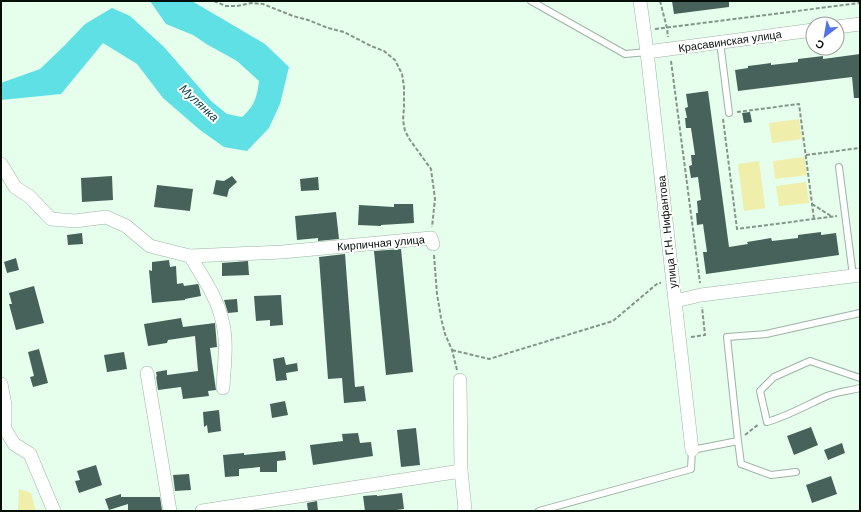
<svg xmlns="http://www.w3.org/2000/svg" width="861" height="512" font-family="Arial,sans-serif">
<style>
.green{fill:#efeeaa}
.water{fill:#5fe0e5}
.building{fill:#46625a}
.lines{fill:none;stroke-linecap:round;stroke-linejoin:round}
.lane-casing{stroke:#9db3a3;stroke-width:8}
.street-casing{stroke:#9db3a3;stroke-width:14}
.path{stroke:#849588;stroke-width:2;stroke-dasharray:4 2;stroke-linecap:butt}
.lane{stroke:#fff;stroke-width:6}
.street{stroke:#fff;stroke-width:13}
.labels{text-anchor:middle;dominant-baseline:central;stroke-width:4;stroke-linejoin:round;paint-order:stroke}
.street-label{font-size:11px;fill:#060e08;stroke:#fff}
.water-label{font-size:12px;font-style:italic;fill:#094648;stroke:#fff}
</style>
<rect width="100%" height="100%" fill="#e6feec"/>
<g class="green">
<path d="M799,119L802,139L772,143L769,123Z"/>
<path d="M804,157L807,175L775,179L773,161Z"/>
<path d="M759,161L765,208L744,211L738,164Z"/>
<path d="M806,182L809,203L779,206L776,186Z"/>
<path d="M19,489L31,493L36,511H18Z"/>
</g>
<path class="water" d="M150,1H192L265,44L289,67L280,104L269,128L247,151L224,147L200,130L163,98L137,64L103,43L61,94L1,100V83L40,69L64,46L85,24L112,8L130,16L164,47L211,101L227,114L242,117C254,106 257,98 259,81L237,61L208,45L193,35L166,24Z"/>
<g class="building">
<path d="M672,1H729V7L674,14Z"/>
<path d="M860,54V98H854L852,77L738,91L735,70L748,68V66L771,63V65L798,62V59L823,56V59Z"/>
<path d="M708,91L729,247L748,244L747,242L771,238L772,241L798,238V235L821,232V235L836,233L839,255L706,274L703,252H707L703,224L697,225L696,213H698L697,201L701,200L698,177L691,178L689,166L692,165L691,155H695L691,128H686L685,118H687L685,108L688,107L686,94Z"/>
<path d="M750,112L752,122L744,123L742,113Z"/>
<path d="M112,176L113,200L82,202L81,178Z"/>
<path d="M232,176L237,182L229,189L227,197L213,194L216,180L224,181Z"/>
<path d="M318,177L319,190L301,191L300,179Z"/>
<path d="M157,185L193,189L190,211L154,207Z"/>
<path d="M394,204H413L414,223L381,225V226L358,225L359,205L394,207Z"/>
<path d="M336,212L339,239L318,241V238L297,240L295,216Z"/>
<path d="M82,233L83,244L68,245L67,235Z"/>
<path d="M401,249L413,372L386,375L374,251Z"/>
<path d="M345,254L355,387L364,386L366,401L344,403L342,378L328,379L319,257Z"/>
<path d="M16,258L19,270L7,273L4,262Z"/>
<path d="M169,260L170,267L176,266L177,284L183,283L184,286L198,284L199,286L201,296L185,299V300L152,303L149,270L152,271V262Z"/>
<path d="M248,261L249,275L222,276V263Z"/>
<path d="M34,286L44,323L16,330L9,304H12L9,293Z"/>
<path d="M281,295L283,325L270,326V320L256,321L254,296Z"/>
<path d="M237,299L238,312L228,313L224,300Z"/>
<path d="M181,318L183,327L215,323L217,347L210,348L216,390L208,391L209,396L183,399L181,387L158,390L156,376L157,377L156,372L167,370V375L198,371L195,336L168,340L167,343L148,346L144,324Z"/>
<path d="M39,349L48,383L33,387L30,377L34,376L28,352Z"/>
<path d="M124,352L127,369L107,372L104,355Z"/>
<path d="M284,357L286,365L297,363L298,371L286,373L287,380L276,381L273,359Z"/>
<path d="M285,401L288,415L272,418L270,404Z"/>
<path d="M219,410L221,431L208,433L207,425L204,427L203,412Z"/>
<path d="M811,427L818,445L794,455L787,436Z"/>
<path d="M416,428L420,465L401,467L397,430Z"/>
<path d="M358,433L360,443L371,442L373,456L313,465L310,445L343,441L342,434Z"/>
<path d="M842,443L845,453L828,460L824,450Z"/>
<path d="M285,451L286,460L277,461V472H260V467L239,469V476L225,477L223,455L244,453V455Z"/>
<path d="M96,465L102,485L79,493L75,481L80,480L77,471Z"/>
<path d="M189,474L191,490L175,491L173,475Z"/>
<path d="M831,476L837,494L812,503L806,485Z"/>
<path d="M402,493L404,509L388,511L387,510L365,511L363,496L377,495V496Z"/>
<path d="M121,494V497H160L162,510L158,511H128V504L109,510L105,499Z"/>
<path d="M317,501L318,511H308L307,503Z"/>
</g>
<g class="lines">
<g class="lane-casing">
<g id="lane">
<path d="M531,1L625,54L647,52"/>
<path d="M720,42L729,113"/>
<path d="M839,167L853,276"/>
<path d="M860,378L810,361L774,377L760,391L767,422C788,416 807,405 827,396C837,392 849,391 860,388"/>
<path d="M738,441L727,337L766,334L860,313"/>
<path d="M539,511L691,469L692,450L738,441L741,464L771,475L796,472"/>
</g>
</g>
<g class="street-casing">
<g id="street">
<path d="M640,1L647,52L675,301L701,295L860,275"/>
<path d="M837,27L860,24"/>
<path d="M647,52L813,30"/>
<path d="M1,164L15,187L30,197L51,219L75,221L106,217L126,226L150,246L190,256L282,252L431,238L433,244"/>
<path d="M190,256C202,276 217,297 222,320C228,342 224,366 223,388"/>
<path d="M675,301L692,450"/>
<path d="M147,373L170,511"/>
<path d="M460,380L461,471L465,509L464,511"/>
<path d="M1,384L5,405V429L14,444L30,454L54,511"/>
<path d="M202,511L461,471"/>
</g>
</g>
<g class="path">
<path d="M214,1L226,6H237L251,3L263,4L293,16L308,20L328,28L344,32L371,46L384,51L395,60L402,74L404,87V107L403,120L405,131L410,140L431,169L435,199L432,227"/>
<path d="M660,1L667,28L668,37"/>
<path d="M655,29L860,3"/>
<path d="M671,61L700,283"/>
<path d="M737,112L799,104L814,219"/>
<path d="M723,119L737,229L837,216"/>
<path d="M806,155L860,148"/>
<path d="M812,204L831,216"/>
<path d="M434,255L437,294L441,318L445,334L452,350L457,370"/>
<path d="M691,337L705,335L702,307"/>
<path d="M452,350L489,359L613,321L658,283H661"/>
<path d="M745,435L759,424"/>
</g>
<use href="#lane" class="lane"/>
<use href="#street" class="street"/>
</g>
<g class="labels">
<g class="street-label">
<text transform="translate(730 41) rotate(-8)">Красавинская улица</text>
<text transform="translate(667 232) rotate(-96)">улица Г.Н. Нифантова</text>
<text transform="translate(381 243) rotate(-5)">Кирпичная улица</text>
</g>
<g class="water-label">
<text transform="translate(199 103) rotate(43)">Мулянка</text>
</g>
</g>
<rect width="861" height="512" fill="none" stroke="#060e08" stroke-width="4"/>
<g transform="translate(825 36) rotate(211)"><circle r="19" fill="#ffffff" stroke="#9b9f9c"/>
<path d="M0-3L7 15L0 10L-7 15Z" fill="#5171e6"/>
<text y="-6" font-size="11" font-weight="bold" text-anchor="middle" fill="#060e08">С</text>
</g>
</svg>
